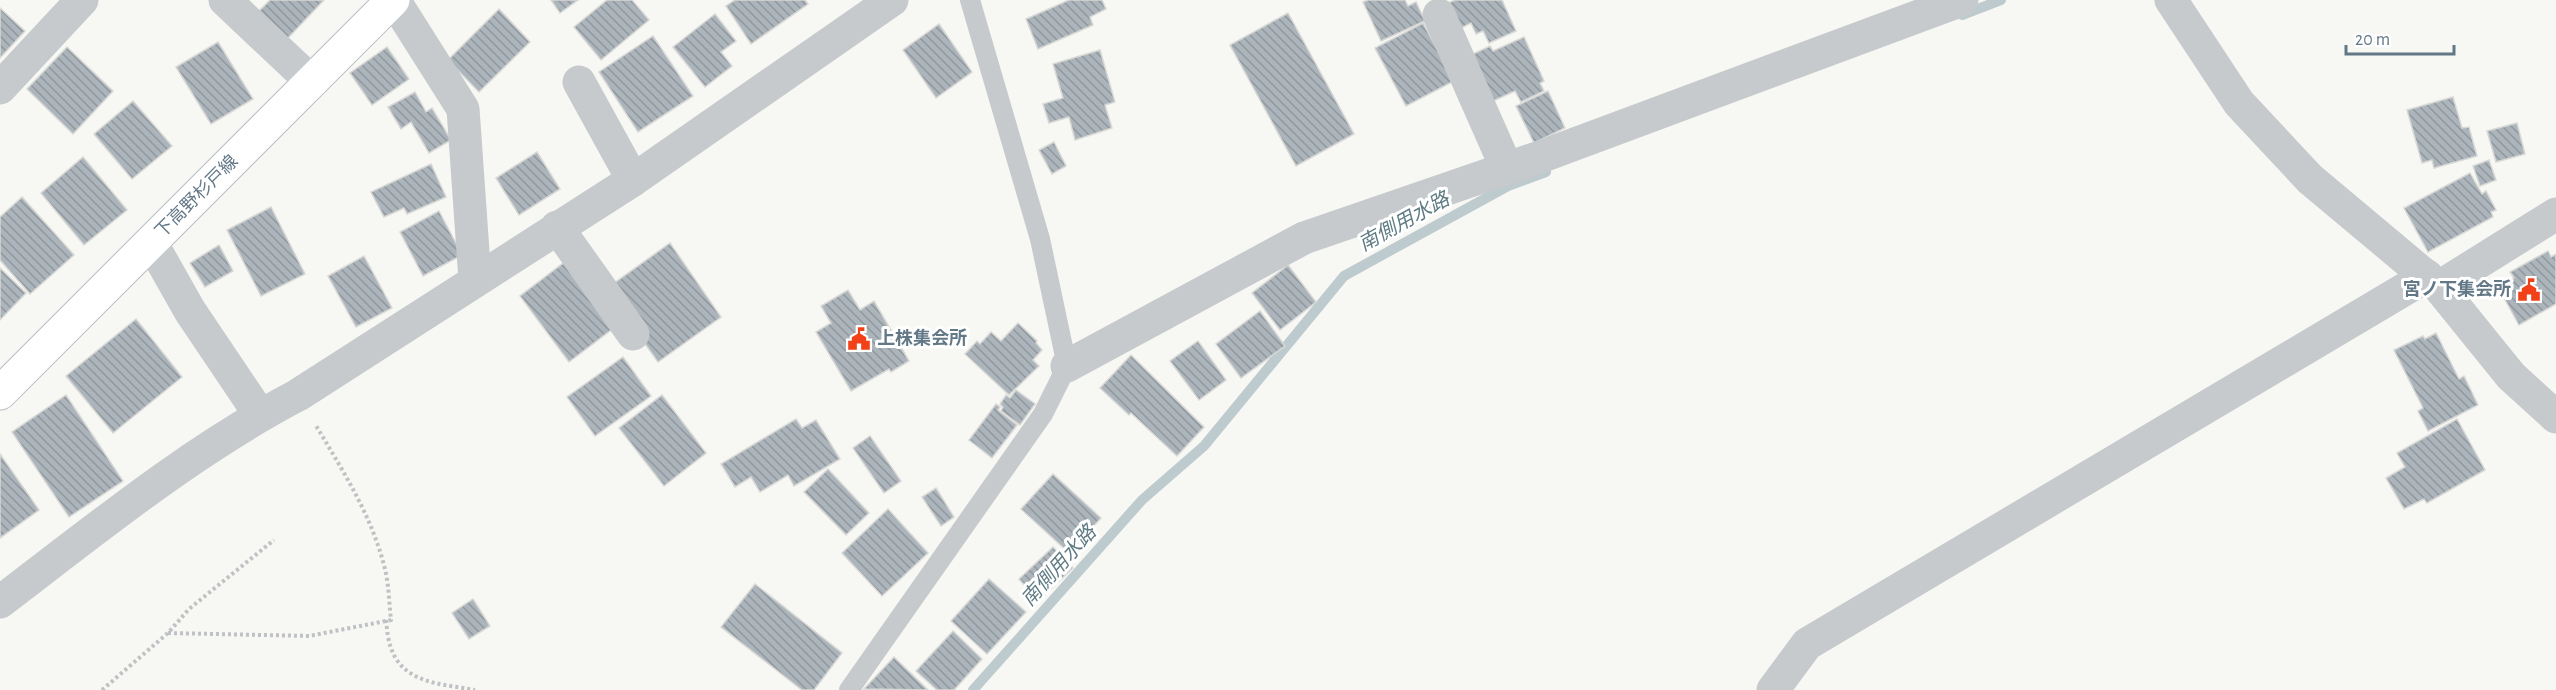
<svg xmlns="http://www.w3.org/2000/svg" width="2556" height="690" font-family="'Alegreya Sans','Noto Sans JP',sans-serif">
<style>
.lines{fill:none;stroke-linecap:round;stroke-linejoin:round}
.stream{stroke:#bdcace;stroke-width:10}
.building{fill:url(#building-back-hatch);stroke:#d8d8d6;stroke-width:1.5}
.secondary-casing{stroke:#b6bcc0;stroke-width:35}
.path{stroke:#bfc2c4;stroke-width:4;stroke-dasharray:3 3;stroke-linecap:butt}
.lane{stroke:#c6cacd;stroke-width:20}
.street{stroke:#c6cacd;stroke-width:33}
.secondary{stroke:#fff;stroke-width:33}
.labels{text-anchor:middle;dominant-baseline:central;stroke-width:6;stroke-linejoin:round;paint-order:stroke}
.street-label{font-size:18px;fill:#637887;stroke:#fff}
.poi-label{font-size:18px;font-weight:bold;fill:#637887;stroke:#fff;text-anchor:end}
.water-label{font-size:20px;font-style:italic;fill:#5f7b83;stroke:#fff}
</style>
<defs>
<pattern id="building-back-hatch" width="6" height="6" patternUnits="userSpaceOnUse" patternTransform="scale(1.5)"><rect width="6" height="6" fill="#acb5bb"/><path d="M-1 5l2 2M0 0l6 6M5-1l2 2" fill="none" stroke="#90989e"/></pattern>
</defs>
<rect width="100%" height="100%" fill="#f7f7f3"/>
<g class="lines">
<g class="stream">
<path d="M1962,15L2001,0"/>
<path d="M973,690L1142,500L1204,446L1344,276L1508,186L1546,172"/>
</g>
</g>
<g class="building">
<path d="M270,0H324L287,39L258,12Z"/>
<path d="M551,0H578L560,13Z"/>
<path d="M607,0H632L649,20L601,60L574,27Z"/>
<path d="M735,0H805L808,4L751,44L726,6Z"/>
<path d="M1069,0H1102L1106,9L1090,17L1093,25L1038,49L1026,19Z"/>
<path d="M1368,0H1405L1408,6L1416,2L1425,21L1381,41L1363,2Z"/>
<path d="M1455,0H1502L1516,31L1489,43L1483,31L1476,34L1471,23L1457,30L1446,4Z"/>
<path d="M0,8L25,31L0,58Z"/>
<path d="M499,9L530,42L479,92L448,60Z"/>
<path d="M1288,13L1354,134L1296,166L1230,45Z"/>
<path d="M715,14L736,41L721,52L732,66L705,87L673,47Z"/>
<path d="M1423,23L1454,81L1406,106L1375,48Z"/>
<path d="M939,24L972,72L936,98L903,50Z"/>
<path d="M653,36L693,96L638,132L599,72Z"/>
<path d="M1524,37L1544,81L1540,83L1544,91L1521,102L1515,91L1493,101L1471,55L1490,46L1493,51Z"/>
<path d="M218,42L253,99L211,124L176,67Z"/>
<path d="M67,47L113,91L73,134L27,89Z"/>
<path d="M387,47L409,79L372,105L350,73Z"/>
<path d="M1100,50L1115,102L1105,105L1112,128L1075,140L1069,117L1049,123L1043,104L1063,98L1053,64Z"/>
<path d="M1548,91L1565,128L1534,143L1516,106Z"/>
<path d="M415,92L426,112L432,108L451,140L429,153L411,122L401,129L388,107Z"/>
<path d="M2453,97L2462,128L2469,127L2477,156L2434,168L2432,160L2422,163L2407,110Z"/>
<path d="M133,101L172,146L132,179L94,134Z"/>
<path d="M2517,123L2525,154L2496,162L2487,131Z"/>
<path d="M1054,142L1066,166L1052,174L1039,150Z"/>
<path d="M537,152L560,189L519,215L496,178Z"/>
<path d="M83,157L127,210L84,245L41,193Z"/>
<path d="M2489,160L2496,180L2480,186L2473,166Z"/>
<path d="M431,164L446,197L407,214L404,208L384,217L371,192Z"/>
<path d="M2470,173L2482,194L2486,191L2496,210L2491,212L2493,217L2428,252L2404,208Z"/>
<path d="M22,197L74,255L30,294L0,260V217Z"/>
<path d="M271,207L305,274L261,296L227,230Z"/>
<path d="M439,211L462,255L423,276L400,232Z"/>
<path d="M670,243L721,317L658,362L606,289Z"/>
<path d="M219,245L233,271L205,287L190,263Z"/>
<path d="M2548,251L2551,257L2556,254V304L2519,325L2498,287L2514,278L2510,272Z"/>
<path d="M364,256L392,308L356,327L328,276Z"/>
<path d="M566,261L615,327L569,362L520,296Z"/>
<path d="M1288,265L1316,302L1280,330L1252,293Z"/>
<path d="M0,268L26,293L0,320Z"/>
<path d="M848,290L860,310L874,301L909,361L891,372L889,369L851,391L816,332L831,323L821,306Z"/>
<path d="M1260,311L1285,346L1241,378L1216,344Z"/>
<path d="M136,319L182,377L113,433L66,376Z"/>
<path d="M1018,323L1037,341L1036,343L1042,350L1033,360L1039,366L1009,395L965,354L977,341L980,344L991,332L1001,341Z"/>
<path d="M2436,333L2459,379L2464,376L2478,405L2428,431L2418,411L2423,408L2394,350L2423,336L2425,339Z"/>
<path d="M1198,341L1226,380L1199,400L1170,361Z"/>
<path d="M1131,355L1204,427L1177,456L1131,413L1129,415L1100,388Z"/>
<path d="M623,357L651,396L595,436L567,397Z"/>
<path d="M1016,390L1035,404L1020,425L1001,411L1003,407L1000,404L1006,395L1010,398Z"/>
<path d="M66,395L123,481L69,517L12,432Z"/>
<path d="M662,395L706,453L664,486L619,428Z"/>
<path d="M996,404L1000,407L998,410L1017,425L992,458L969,440Z"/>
<path d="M796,419L802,428L816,420L840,459L794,486L788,475L760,492L751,477L735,487L721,464Z"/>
<path d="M2457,419L2485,470L2427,503L2424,499L2404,509L2386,478L2405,467L2397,453Z"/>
<path d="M870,436L901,481L884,493L853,448Z"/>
<path d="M0,454L39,510L0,538Z"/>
<path d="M828,469L869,513L846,535L804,492Z"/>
<path d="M1053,474L1101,518L1069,553L1021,509Z"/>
<path d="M936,488L954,517L941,526L922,497Z"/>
<path d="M888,509L928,553L882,596L842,553Z"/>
<path d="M1053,547L1073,568L1038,601L1019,579Z"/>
<path d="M989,579L1026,612L987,654L951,621Z"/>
<path d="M755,584L842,653L814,690H802L721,627Z"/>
<path d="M473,599L490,626L469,639L452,613Z"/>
<path d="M953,631L982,659L954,690H937L916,671Z"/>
<path d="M894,657L928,690L864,689Z"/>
</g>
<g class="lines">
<g class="secondary-casing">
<path id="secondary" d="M0,393L393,0"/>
</g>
<g class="path">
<path d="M386,620C387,630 388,640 391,648C403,684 443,684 475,690"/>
<path d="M168,633L309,636L391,620C389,603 389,585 385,569C372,516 343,471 315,424"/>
<path d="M102,690L168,633L189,609L274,540"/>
</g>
<path class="lane" d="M849,690L1043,414L1067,366L1040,239L970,0"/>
<g class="street">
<path d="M225,0L312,82"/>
<path d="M394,0L463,109L475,280"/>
<path d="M2171,0L2239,103L2310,179L2439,287L2511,376L2556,417"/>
<path d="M1439,15L1507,169"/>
<path d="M579,82L633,180"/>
<path d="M0,88L82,0"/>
<path d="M557,227L633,334"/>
<path d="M151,242L190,311L260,415"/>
<path d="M2439,287L2556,214"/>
<path d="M1067,366L1304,238L1540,157L1962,0"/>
<path d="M0,602C96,529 191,451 298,395L633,180L892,0"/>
<path d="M1773,690L1807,644L2427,276"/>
</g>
<use href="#secondary" class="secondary"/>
</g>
<defs>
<g id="civic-bare" transform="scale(1.8)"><path d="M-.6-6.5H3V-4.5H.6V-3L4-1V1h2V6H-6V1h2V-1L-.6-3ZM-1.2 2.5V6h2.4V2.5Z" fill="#f24118" stroke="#fff" stroke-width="2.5" paint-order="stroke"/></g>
</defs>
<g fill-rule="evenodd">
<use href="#civic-bare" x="2529" y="290"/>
<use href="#civic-bare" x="859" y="339"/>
</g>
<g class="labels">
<g class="street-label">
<text transform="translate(197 197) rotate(-45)">下高野杉戸線</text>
</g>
<g class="poi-label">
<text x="2511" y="290">宮ノ下集会所</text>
<text x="877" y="339" text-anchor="start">上株集会所</text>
</g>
<g class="water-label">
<text transform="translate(1404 222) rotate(-29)">南側用水路</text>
<text transform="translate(1059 566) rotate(-48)">南側用水路</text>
</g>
</g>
<path d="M2346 45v9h108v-9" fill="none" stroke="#637887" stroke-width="3"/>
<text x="2355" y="45" font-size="18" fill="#637887" stroke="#ffffff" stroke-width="4.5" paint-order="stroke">20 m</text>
</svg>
